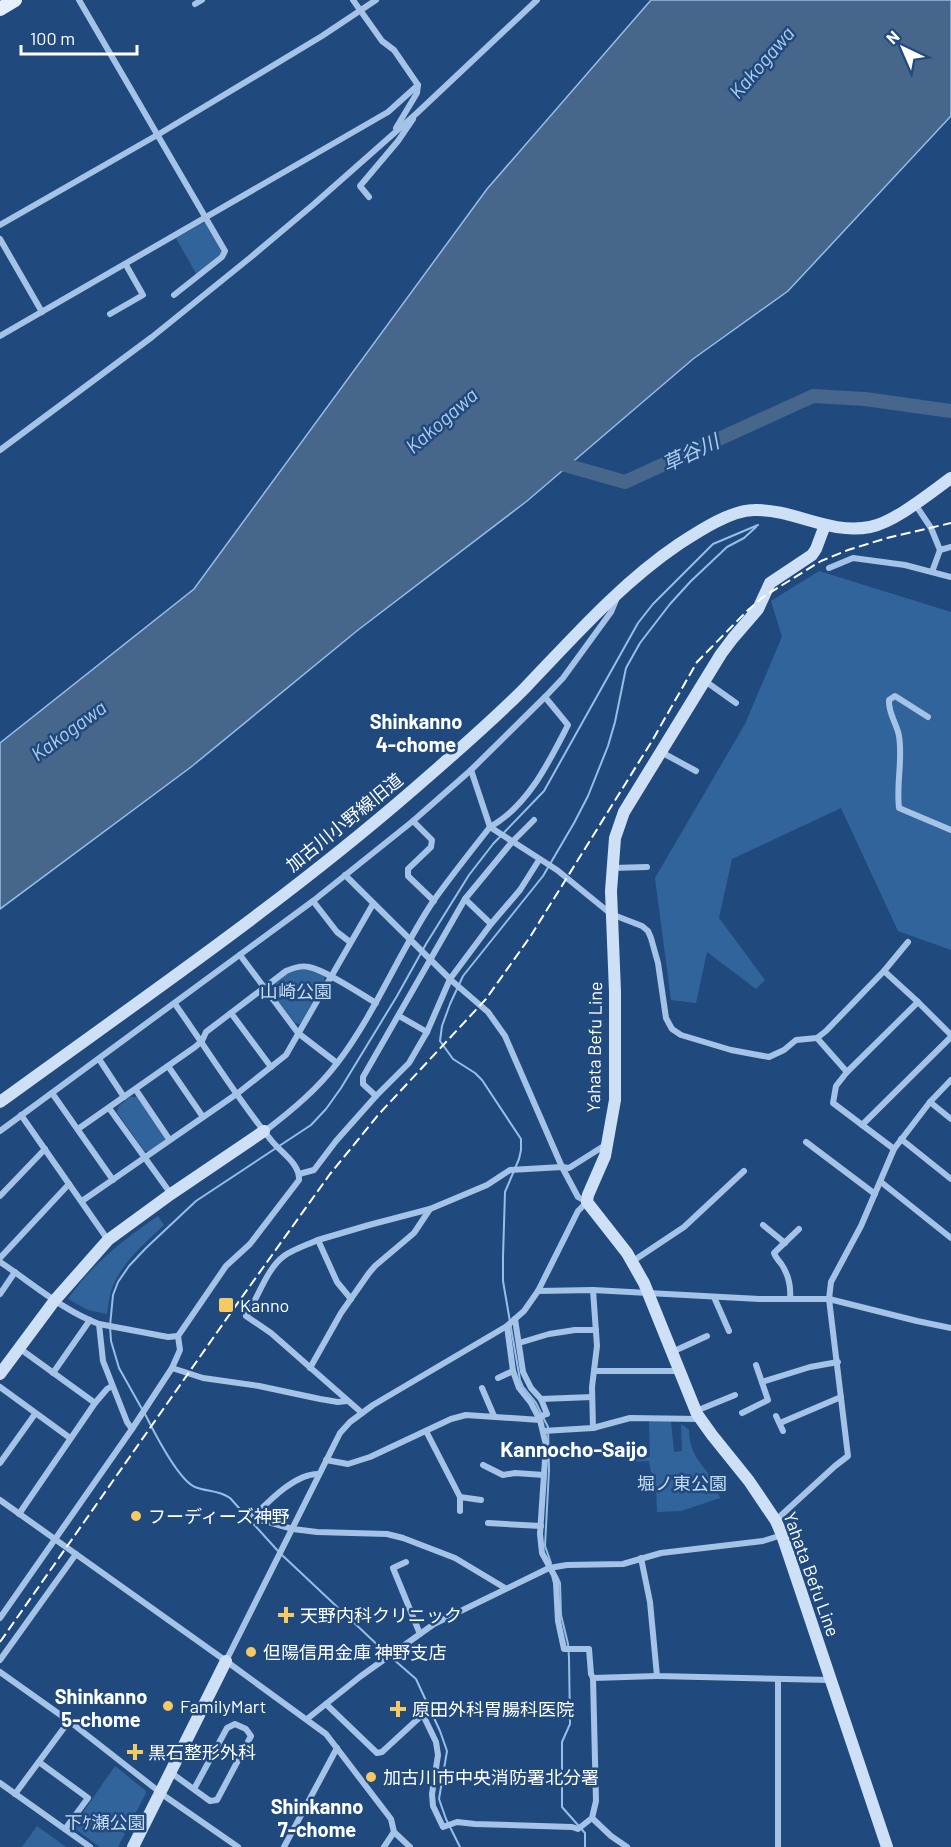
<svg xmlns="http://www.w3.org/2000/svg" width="951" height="1847" font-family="Barlow,'Noto Sans JP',sans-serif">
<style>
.green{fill:#32649c}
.water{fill:#46668c;stroke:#97bee9;stroke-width:1.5}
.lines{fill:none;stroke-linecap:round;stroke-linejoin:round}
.stream{stroke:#97bee9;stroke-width:2}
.river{stroke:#46668c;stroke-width:14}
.street{stroke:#a4c3e7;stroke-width:6}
.secondary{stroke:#cee0f6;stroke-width:12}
.primary{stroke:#e5effd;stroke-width:14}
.rail{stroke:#fff;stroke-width:2;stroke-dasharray:10 4.5;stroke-linecap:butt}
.poi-dot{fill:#f5c964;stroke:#204a7e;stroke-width:2}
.labels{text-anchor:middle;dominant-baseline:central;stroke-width:5;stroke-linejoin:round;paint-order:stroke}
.street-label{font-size:18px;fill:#fff;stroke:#204a7e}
.park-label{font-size:18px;fill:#c7ddf6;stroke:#204a7e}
.poi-label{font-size:18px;fill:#fff;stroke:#204a7e;text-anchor:start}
.water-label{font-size:20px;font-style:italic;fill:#afcdef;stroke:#204a7e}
.neighbourhood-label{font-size:20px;font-weight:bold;fill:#fff;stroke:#204a7e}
.quarter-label{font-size:21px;font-weight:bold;fill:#fff;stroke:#204a7e}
</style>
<rect width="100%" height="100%" fill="#204a7e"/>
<g class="green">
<path d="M205,222L223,251L222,254L197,275L176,238Z"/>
<path d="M819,571L951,612V950L898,931L841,808L732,859L719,918L765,980L756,989L707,952L696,1003L671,1000L655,878L745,724L782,637L771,601Z"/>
<path d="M295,969H310L324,976L325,982L300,1024L295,1023L271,992V985L289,972Z"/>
<path d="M130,1097H139L166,1137V1141L150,1152L144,1151L117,1112L119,1106Z"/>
<path d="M158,1216L164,1225C144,1244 120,1264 111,1291C109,1298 108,1307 107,1314L88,1310L68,1299C93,1263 123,1240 158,1216Z"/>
<path d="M649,1421H671L674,1452L682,1451L681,1424L689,1430C689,1463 713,1468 720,1498L681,1511L657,1512L656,1485H654L653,1473L651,1472L649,1461L628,1462V1457H650Z"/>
<path d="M115,1766L146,1791V1793L118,1847H100L75,1829V1824Z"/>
<path d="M37,1826L66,1847H22Z"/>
</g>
<path class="water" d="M651,0H951V116L788,291L693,359L527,501L358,630L191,767L0,909V743L194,589L487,189Z"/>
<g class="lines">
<g class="stream">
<path d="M142,1409L119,1368L111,1341L110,1326L113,1295L118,1282L129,1266L146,1248L196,1201L311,1125L326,1109L341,1088L397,996L426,944L469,875L493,844L544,791L638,623L653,604L713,544L758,525"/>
<path d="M145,1414C154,1432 178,1480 195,1487C208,1492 219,1490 230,1498L278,1551"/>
<path d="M282,1555L384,1651L416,1679L440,1731L447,1751L439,1799L446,1819L460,1847"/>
<path d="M551,1563L545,1546L549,1470L548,1427L536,1403L523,1387L520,1380L503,1281V1257L505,1192L519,1159L521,1150V1139L482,1080L475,1073L453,1059L440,1041L442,1026L450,1004L463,976L543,876L574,823L588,796L608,746L615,722L626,668L640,643L670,604L691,581L727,547L744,538L756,527"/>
<path d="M557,1576L560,1583L561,1615L568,1644L569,1658L570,1724L562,1742V1807L585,1833V1847"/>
</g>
<path class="river" d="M551,461L625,482L813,396L865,399L951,411"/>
<g class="street">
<path d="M79,0L225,251L222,257L174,295"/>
<path d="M353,0L382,41L394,50L418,85L417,93L396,128"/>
<path d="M195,4L202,0"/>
<path d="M369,197L360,186L398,141L413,119"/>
<path d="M0,225L159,134L322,36L376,0"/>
<path d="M0,239L42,312"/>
<path d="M110,314L143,295L126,265"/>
<path d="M0,336L388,112L418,85"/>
<path d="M0,450L152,337L251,257L314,204L417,113L537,0"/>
<path d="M915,504L931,528L940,550"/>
<path d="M829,568L853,558L905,565L951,577"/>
<path d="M932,572L940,550L951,547"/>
<path d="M705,681L736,703"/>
<path d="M928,717L895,696L889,700C888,713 897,724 899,736C903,760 896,784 899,808L951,830"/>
<path d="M661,752L696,771"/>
<path d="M471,770L490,827L557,870L611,914L642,926L648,931L651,938L658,963L666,1018L672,1029L681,1035L731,1050L769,1057L784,1050L796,1040L817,1038L826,1031L884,971L918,1002L951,1035"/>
<path d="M413,821L432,840L431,847L408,869V876L434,901"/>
<path d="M613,868L647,867"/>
<path d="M465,899L491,924"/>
<path d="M313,901L337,932L350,942"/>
<path d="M240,955L298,1033L337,1063"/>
<path d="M884,971L908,942"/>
<path d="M231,1013L271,1067"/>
<path d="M399,1016L427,1032"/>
<path d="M817,1038L847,1072L918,1002"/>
<path d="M99,1059L124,1097"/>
<path d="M168,1066L203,1117"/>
<path d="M847,1072L836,1086L833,1103L894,1149"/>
<path d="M136,1090L169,1139"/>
<path d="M52,1093L113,1180"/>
<path d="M376,1096L363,1084V1077L465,899L512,842L534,820"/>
<path d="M930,1102L951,1119"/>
<path d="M109,1108L171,1194"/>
<path d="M21,1115L108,1240"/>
<path d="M862,1125L951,1037"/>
<path d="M78,1129L195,1047L202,1041L206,1032L286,971C293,968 302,965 309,967C327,971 359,993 376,1003"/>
<path d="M0,1131L313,901L413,821L471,770L545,697L563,678L611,612L616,600"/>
<path d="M265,1131C291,1111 318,1089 338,1062C376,1012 399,952 434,900C452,875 471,851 490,827C528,806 549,762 568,725L545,697"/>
<path d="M901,1139L951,1179"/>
<path d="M806,1142L875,1194"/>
<path d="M299,1174L314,1170L336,1141L376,1096L409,1063L427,1032L450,979L491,924L520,890L539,860"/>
<path d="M881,1182L951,1238"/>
<path d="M0,1196L45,1149"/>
<path d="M82,1201L238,1093L286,1055L373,904"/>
<path d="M763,1225L785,1243"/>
<path d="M318,1240C307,1245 294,1249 284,1256C267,1268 258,1298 246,1316L271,1333L362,1413"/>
<path d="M0,1258L69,1184"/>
<path d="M633,1261L684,1227L744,1171"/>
<path d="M0,1262C32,1283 62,1310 99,1324L168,1337L178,1336L226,1266L250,1244L299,1180C300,1163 280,1152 271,1140C236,1097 207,1049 175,1004"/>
<path d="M538,1291L593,1290L759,1299H829L917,1321L951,1328"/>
<path d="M0,1294L15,1272"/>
<path d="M714,1297L729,1331"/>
<path d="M351,1299L337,1282L318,1240L369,1225L430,1209L487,1185L510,1170L562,1167L569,1168L607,1144"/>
<path d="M790,1299C791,1288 789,1276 782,1265C779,1260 776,1259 774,1253L799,1229"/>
<path d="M515,1319L523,1372L531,1388L541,1399L547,1414L538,1417"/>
<path d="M99,1324L103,1361L127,1422L132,1429"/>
<path d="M519,1343L549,1334L575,1330H596"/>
<path d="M19,1348L95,1403"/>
<path d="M672,1352L707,1336"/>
<path d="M172,1368L203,1378L259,1386L320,1399L338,1402L347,1401"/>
<path d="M310,1368L341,1313L369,1273L375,1266L414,1233L430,1209"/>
<path d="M594,1371H680"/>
<path d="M53,1373L90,1320"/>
<path d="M498,1378L513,1371"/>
<path d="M762,1382L810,1367L838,1362"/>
<path d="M0,1387L70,1438"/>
<path d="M482,1388L494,1416"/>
<path d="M541,1399L592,1397"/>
<path d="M696,1411L735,1395"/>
<path d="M742,1413L768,1400L756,1365"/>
<path d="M776,1416L783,1431"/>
<path d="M780,1423L841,1397"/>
<path d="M593,1428L592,1387L597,1346L593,1290"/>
<path d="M426,1431L460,1497L481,1500"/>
<path d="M543,1431L593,1428L630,1418L700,1419"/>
<path d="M326,1460L348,1464L370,1457L451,1419L466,1415L540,1420"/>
<path d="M0,1463L35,1414"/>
<path d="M483,1465L503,1475L515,1473L544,1475"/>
<path d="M460,1497V1511"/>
<path d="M0,1500L226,1661L326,1734L391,1819L394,1832L410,1847"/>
<path d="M19,1514L95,1403L107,1389L112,1386"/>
<path d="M252,1514L257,1519L293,1529L317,1532L387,1534L403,1538L455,1558L505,1588"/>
<path d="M254,1516C270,1500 296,1473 319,1474"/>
<path d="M776,1520L835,1466L848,1456L829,1299L831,1282L861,1226L894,1149L930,1102L951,1080"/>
<path d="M488,1523L541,1526"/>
<path d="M641,1558L650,1602L657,1676L830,1680"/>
<path d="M406,1562L393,1568L420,1634"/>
<path d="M0,1618L132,1429L172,1368L180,1350L178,1336"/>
<path d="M0,1660L76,1554"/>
<path d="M226,1661L340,1433L350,1422L373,1405L507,1326L524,1311L538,1291L578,1211L587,1202L578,1197L562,1167L505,1036L488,1012L452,981L345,875"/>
<path d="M0,1672L69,1721L166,1797L238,1847"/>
<path d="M593,1678L657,1676"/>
<path d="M326,1704L377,1753L382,1752L420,1717H424L436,1742L438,1755L432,1794L433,1806L443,1827L457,1822L475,1824L572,1827L578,1829L592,1818L596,1801L593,1678L591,1674L589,1649H564L558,1621L556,1583L554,1575L542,1553L540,1534L546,1445L540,1420L531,1403L519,1388L513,1371L507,1326"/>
<path d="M307,1719L361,1676L434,1624L549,1568L567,1565L623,1564L661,1553L763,1541L782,1535"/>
<path d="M39,1762L88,1798L65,1829"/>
<path d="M170,1772L210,1801L217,1800L251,1736L246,1729L235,1724L227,1728L194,1789"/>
<path d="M0,1783L90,1847"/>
<path d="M15,1794L69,1721"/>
<path d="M592,1818L611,1836L627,1847"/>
<path d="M284,1847L337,1748"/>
<path d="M384,1847L394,1832"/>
<path d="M778,1847V1679"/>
</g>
<g class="secondary">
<path d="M825,525L816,549L812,555L770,583L758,609L733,638L721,654L624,812L615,838L611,891L615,992V1100L605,1156L588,1195L587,1202L627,1253L644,1283L697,1414L712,1435L749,1481L776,1521L782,1535L887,1847"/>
<path d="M0,1102C140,1000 284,902 415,788C452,756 489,724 524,689C573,638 620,584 679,544C699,531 731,510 754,510C794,509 829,535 870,527C895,522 930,493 951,478"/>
<path d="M0,1374L55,1300L108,1240L171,1194L264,1131"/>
<path d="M133,1847L226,1661"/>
</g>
<path class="primary" d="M0,9L15,0"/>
<path class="rail" d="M0,1642L232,1311L330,1174L379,1114L486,999L530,937L652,741L697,662L747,611L763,597L821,561L848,550L887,538L951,523"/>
</g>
<g class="poi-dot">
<rect x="218" y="1297" width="16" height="16" rx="3"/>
<circle cx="136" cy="1516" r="6"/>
<path d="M283 1606h6v6h6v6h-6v6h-6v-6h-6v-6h6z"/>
<circle cx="251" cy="1652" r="6"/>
<circle cx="168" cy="1706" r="6"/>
<path d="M395 1700h6v6h6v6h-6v6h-6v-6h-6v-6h6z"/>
<path d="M132 1743h6v6h6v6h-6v6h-6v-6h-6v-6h6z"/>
<circle cx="371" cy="1777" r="6"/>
</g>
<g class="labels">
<g class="street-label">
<text transform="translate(344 822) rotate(-39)">加古川小野線旧道</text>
<text transform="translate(594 1047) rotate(-89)">Yahata Befu Line</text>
<text transform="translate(812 1574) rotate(70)">Yahata Befu Line</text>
</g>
<g class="park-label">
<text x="296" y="991">山崎公園</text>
<text x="682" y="1483">堀ノ東公園</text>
<text x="105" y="1822">下ｹ瀬公園</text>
</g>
<g class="poi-label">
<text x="240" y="1305">Kanno</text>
<text x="148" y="1516">フーディーズ神野</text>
<text x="300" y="1615">天野内科クリニック</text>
<text x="263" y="1652">但陽信用金庫 神野支店</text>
<text x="180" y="1706">FamilyMart</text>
<text x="412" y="1709">原田外科胃腸科医院</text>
<text x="148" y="1752">黒石整形外科</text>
<text x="383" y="1777">加古川市中央消防署北分署</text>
</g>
<g class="water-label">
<text transform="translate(761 62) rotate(-49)">Kakogawa</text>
<text transform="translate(441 420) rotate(-41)">Kakogawa</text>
<text transform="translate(690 452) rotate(-25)">草谷川</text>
<text transform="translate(68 730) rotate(-36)">Kakogawa</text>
</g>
<g class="neighbourhood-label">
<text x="416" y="721">Shinkanno<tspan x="416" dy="23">4-chome</tspan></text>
<text x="101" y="1696">Shinkanno<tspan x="101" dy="23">5-chome</tspan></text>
<text x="317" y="1806">Shinkanno<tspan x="317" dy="23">7-chome</tspan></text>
</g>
<g class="quarter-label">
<text x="574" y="1448">Kannocho-Saijo</text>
</g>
</g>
<g transform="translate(903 48) rotate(316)" stroke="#204a7e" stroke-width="4.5" paint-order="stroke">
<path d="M0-4.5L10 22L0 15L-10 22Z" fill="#ffffff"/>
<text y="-9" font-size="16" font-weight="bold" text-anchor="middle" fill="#ffffff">N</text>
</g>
<path d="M21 45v9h116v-9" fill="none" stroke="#ffffff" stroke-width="3"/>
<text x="30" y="45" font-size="18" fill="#ffffff" stroke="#204a7e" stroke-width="4.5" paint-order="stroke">100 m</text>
</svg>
